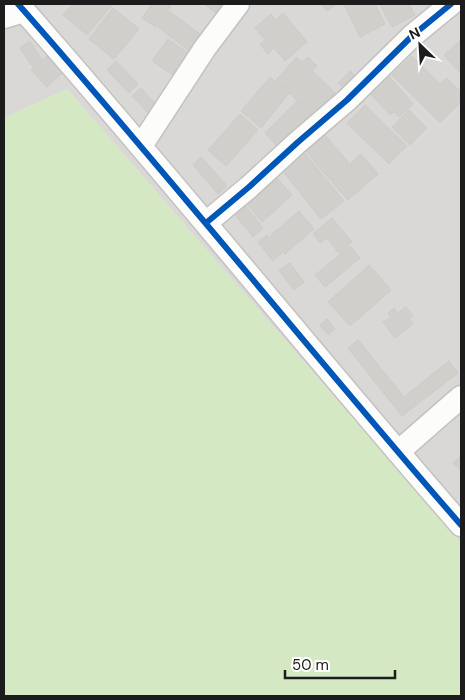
<svg xmlns="http://www.w3.org/2000/svg" width="465" height="700" font-family="'DM Sans',sans-serif">
<style>
.residential{fill:#d9d8d6}
.grass{fill:#d5e8c4}
.building{fill:#d1cfcc;stroke:#cecbc6}
.lines{fill:none;stroke-linecap:round;stroke-linejoin:round}
.minor-casing{stroke:#c3c2c1;stroke-width:25}
.minor{stroke:#fcfcfb;stroke-width:22}
.cycleway-casing{stroke:#fff;stroke-width:9}
.cycleway{stroke:#0057b8;stroke-width:6}
</style>
<rect width="100%" height="100%" fill="#eae9e5"/>
<path class="residential" d="M4,4H461V543L67,89L11,115L4,121Z"/>
<path class="grass" d="M67,89L461,543V696H4V121L10,115Z"/>
<g class="building">
<path d="M73,4H113L87,35L63,15Z"/>
<path d="M152,4H172L156,27L142,18Z"/>
<path d="M204,4H229L220,16Z"/>
<path d="M321,4H337L327,11Z"/>
<path d="M344,4H375L385,24L360,37Z"/>
<path d="M380,4H409L415,15L392,27Z"/>
<path d="M113,8L139,29L114,59L89,39Z"/>
<path d="M169,11L205,38L193,54L158,27Z"/>
<path d="M283,13L307,42L285,61L274,48L268,54L260,44L265,40L255,28L271,14L276,20Z"/>
<path d="M168,39L193,57L177,78L152,61Z"/>
<path d="M461,40V74L444,55Z"/>
<path d="M30,41L42,60L32,66L20,48Z"/>
<path d="M47,56L63,72L47,87L31,70Z"/>
<path d="M412,56L440,84L447,78L461,92V102L440,123L392,75Z"/>
<path d="M297,57L302,62L308,57L317,66L312,71L337,95L315,118L276,80Z"/>
<path d="M116,61L138,84L129,93L107,70Z"/>
<path d="M350,71L360,80L348,92L338,83Z"/>
<path d="M388,75L413,104L399,117L394,112L390,115L369,92Z"/>
<path d="M270,77L289,93L261,128L241,111Z"/>
<path d="M141,88L157,105L148,113L132,96Z"/>
<path d="M297,101L315,118L282,151L265,133Z"/>
<path d="M365,105L407,146L389,164L347,123Z"/>
<path d="M409,110L427,128L410,145L392,127Z"/>
<path d="M240,114L258,130L226,166L208,150Z"/>
<path d="M325,135L349,163L330,180L306,151Z"/>
<path d="M304,152L344,201L321,219L282,170Z"/>
<path d="M361,154L378,174L348,200L331,181Z"/>
<path d="M201,157L227,186L218,194L193,165Z"/>
<path d="M276,177L292,195L262,222L246,203Z"/>
<path d="M243,203L263,228L253,237L232,211Z"/>
<path d="M299,211L314,229L285,254L270,236Z"/>
<path d="M332,218L352,242L339,253L327,238L320,243L313,234Z"/>
<path d="M267,235L282,253L273,261L258,242Z"/>
<path d="M350,246L360,258L325,287L315,275Z"/>
<path d="M290,263L304,282L294,290L279,270Z"/>
<path d="M369,265L391,290L350,326L328,302Z"/>
<path d="M406,307L413,316L409,319L413,324L395,338L383,322L391,317L388,313L394,308L398,313Z"/>
<path d="M327,319L335,329L328,335L320,325Z"/>
<path d="M358,340L404,397L449,361L458,373L402,416L348,348Z"/>
<path d="M461,456V471L453,463Z"/>
</g>
<g class="lines">
<g class="minor-casing">
<g id="minor">
<path d="M18,4C169,175 311,353 461,525"/>
<path d="M4,17L24,11"/>
<path d="M141,146L205,48L238,4"/>
<path d="M206,223L249,187L298,142L347,100L412,36L451,4"/>
<path d="M398,452L461,397"/>
</g>
</g>
<use href="#minor" class="minor"/>
<g class="cycleway-casing">
<g id="cycleway">
<path d="M18,4C169,175 311,353 461,525"/>
<path d="M206,223L249,187L298,142L347,100L412,36L451,4"/>
</g>
</g>
<use href="#cycleway" class="cycleway"/>
</g>
<rect width="465" height="700" fill="none" stroke="#1c1c1c" stroke-width="10"/>
<g transform="translate(420 45) rotate(335)" stroke="#ffffff" stroke-width="4" paint-order="stroke">
<path d="M0-4L9 19L0 12L-9 19Z" fill="#1c1c1c"/>
<text y="-8" font-size="14" font-weight="bold" text-anchor="middle" fill="#1c1c1c">N</text>
</g>
<path d="M285 670v8h110v-8" fill="none" stroke="#1c1c1c" stroke-width="2.5"/>
<text x="292" y="670" font-size="15" fill="#1c1c1c" stroke="#ffffff" stroke-width="4" paint-order="stroke">50 m</text>
</svg>
